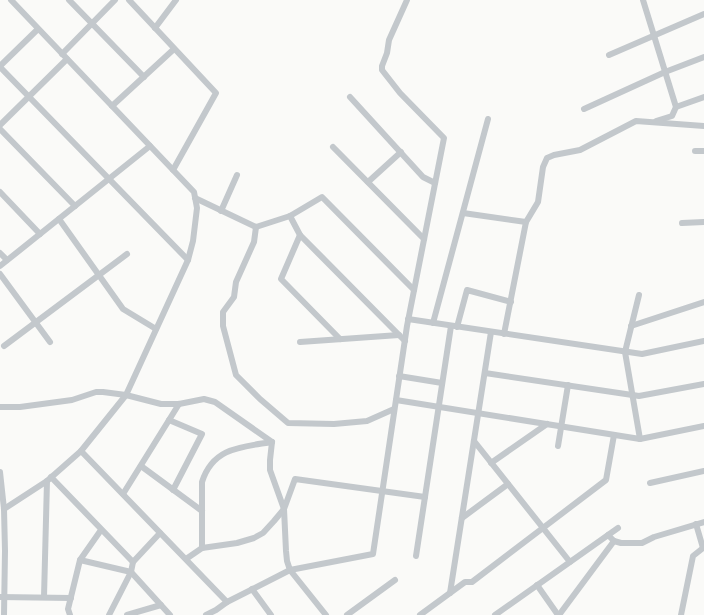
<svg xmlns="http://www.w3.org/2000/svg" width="704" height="615" font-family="'Alegreya Sans',sans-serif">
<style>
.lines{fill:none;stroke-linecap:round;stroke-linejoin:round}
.street{stroke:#c3c8cc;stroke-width:6}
</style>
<rect width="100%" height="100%" fill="#fafaf8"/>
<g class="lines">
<g class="street">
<path d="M69,0L144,77"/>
<path d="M129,0L216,93L173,170"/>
<path d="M643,0L676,107L672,116L656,121"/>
<path d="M155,28L176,0"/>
<path d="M62,54L115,0"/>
<path d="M609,55L704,14"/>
<path d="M0,66L38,29"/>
<path d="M0,67L188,260"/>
<path d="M350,97L423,177L435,183"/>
<path d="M112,106L174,49"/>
<path d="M676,107L704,97"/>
<path d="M584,109L665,72L704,57"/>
<path d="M0,125L67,59"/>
<path d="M0,129L75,206"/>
<path d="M333,147L424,239"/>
<path d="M695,151H704"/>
<path d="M368,182L401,152"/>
<path d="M0,192L40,234"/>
<path d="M195,198L256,227L290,216L322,197L414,290"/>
<path d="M221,211L237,175"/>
<path d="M463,213L526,222"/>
<path d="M290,216L300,235L405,341"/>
<path d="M59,219L123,309L156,329"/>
<path d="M682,223L704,222"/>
<path d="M256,227L254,242L236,282L234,297L223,312V326L236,375L260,399L288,423L334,424L367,421L394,409"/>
<path d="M300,235L281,279L340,339"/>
<path d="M0,253L7,260"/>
<path d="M0,266L150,146"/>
<path d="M0,274L50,342"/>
<path d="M639,295L625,352L640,439"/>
<path d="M408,319L642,354L704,341"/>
<path d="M433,323L488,119"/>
<path d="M631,326L704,302"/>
<path d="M457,327L467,290L511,302"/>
<path d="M504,334L526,222L538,202L543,167L547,158L554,155L580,150L636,121L704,126"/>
<path d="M300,342L399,335"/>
<path d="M4,346L127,254"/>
<path d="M485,373L639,396L704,384"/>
<path d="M399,376L442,383"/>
<path d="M396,400L640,439L704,426"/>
<path d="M0,407H20L72,400L96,392H103L126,395L161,404H179L204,399L215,402L272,442"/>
<path d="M169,420L202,434L173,490"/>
<path d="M474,441L570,562"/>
<path d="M272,442L270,460V470L284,509L286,551L287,561L290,570L326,615"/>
<path d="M558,446L568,385"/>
<path d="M81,451L227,602"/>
<path d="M491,463L547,424"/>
<path d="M141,466L202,511"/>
<path d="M0,472L4,509L5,551L4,615"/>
<path d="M51,477L133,562"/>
<path d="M650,483L704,471"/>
<path d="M123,494L179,404"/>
<path d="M4,509L47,481L81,451L126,395L188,260L193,241L197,208L194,192L11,0"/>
<path d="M462,518L508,484"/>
<path d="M696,524L703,548"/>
<path d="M608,535L614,541L621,543H642L654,537L704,522"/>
<path d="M202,548V482C213,447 242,447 272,442"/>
<path d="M416,556L451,326"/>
<path d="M186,559L202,548L237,543L254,538L263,533L274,521L284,509L295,479L425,497"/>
<path d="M80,560L131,572L170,615"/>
<path d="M537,585L558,615"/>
<path d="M252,589L271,615"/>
<path d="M450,593L491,332"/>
<path d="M0,597L71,598"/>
<path d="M44,597L47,481"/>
<path d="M70,615L68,609L80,560L101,530"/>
<path d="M109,615L131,572L133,562L160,533"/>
<path d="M127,615L161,605"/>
<path d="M206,615L216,610L227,602L290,570L373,554L407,326L444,138L400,93L382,70V66L387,53L389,40L407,0"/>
<path d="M347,615L395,580"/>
<path d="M420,615L465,582H472L606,480L614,435"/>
<path d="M495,615L618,528"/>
<path d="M559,615L614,541"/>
<path d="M681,615L693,556L703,548"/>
</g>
</g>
</svg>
